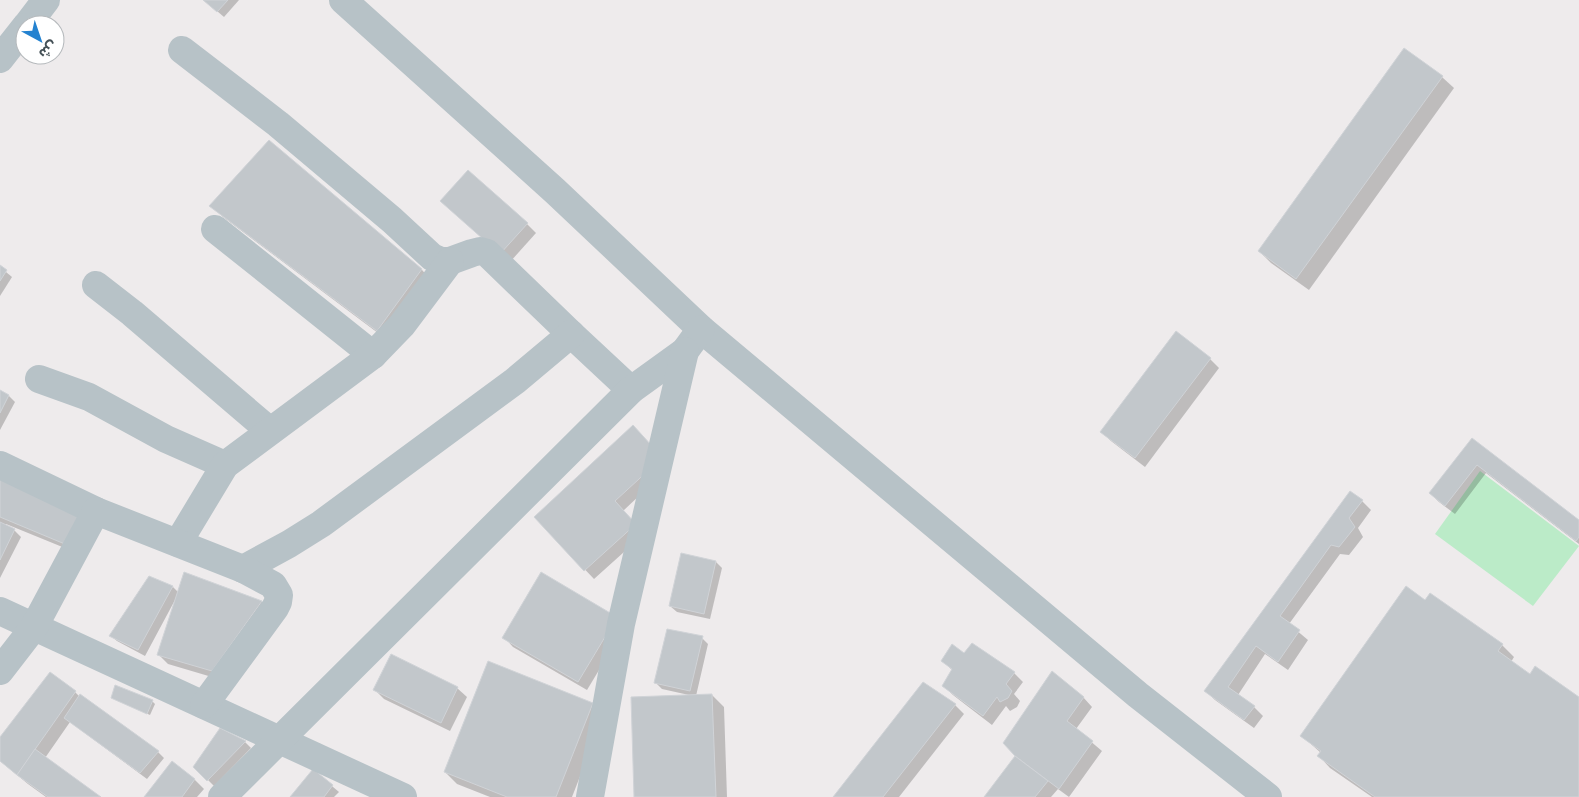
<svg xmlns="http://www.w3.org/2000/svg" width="1579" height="797" font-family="Lato,'Noto Sans Arabic',sans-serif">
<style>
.green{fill:#bbebc8}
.shadow{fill:#0003}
.building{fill:#c2c7cb;stroke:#d0d3d7}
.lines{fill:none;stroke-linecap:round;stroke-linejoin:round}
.minor{stroke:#b7c2c7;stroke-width:28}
</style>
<rect width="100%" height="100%" fill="#eeebec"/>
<path class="green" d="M1480,471L1579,546L1533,606L1435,534Z"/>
<g class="shadow">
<path d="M204,0H239L224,17Z"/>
<path d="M1442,77L1454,88L1309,290L1271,263L1259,251Z"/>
<path d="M269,142L422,270L433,282L390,342L223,217L211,205Z"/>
<path d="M451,210L527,224L536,233L510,262Z"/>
<path d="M0,267L12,277L0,296Z"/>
<path d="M1210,359L1219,368L1145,467L1111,441L1102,432Z"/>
<path d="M0,391L9,396L15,402L0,430Z"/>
<path d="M633,427L659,477L623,511L644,534L594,579L535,517Z"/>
<path d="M1472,439L1579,521V544L1486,473L1455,514L1439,502L1430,493Z"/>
<path d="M0,477L82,555L6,524L5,526L15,531L21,537L0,578Z"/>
<path d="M1362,501L1371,510L1358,528L1363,537L1349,555L1340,554L1289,624L1308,640L1288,670L1265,654L1238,695L1254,707L1263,716L1254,728L1215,700L1206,691Z"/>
<path d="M716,562L722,568L710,619L677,612L670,606Z"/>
<path d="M185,574L262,602L271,611L222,680L168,664L158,654L176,600H175L145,656L117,641L111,636L173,587L179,593Z"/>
<path d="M1425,602L1502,645L1514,657L1511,662L1530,676L1579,699V797H1372L1330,768L1319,756L1321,753L1302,736Z"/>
<path d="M625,627L587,690L513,647L504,637Z"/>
<path d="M702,638L708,644L696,696L712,695L724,707L727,797H635L689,695L662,689L656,683Z"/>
<path d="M943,661L1014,673L1023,682L1014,694L1020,701L1017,707L1010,711L1006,706L992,725L953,695L944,686L953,671Z"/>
<path d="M923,684L955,705L964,714L899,797H835Z"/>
<path d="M116,686L153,702L155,704L150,715L116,700L113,697Z"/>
<path d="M457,688L467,697L450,731L384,699L375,690Z"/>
<path d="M75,692L80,697L158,752L164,758L147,779L70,722L45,758L99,797H46L28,784L0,761V739Z"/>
<path d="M1083,697L1092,707L1076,729L1102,751L1069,797L1058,789L1051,797H986L1017,756Z"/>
<path d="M593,704L604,715L572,797H490L457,784L445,772Z"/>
<path d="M221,730L245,742L251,748L214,786L195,767Z"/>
<path d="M172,762L195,780L204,789L197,797H146Z"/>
<path d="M313,770L339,792L334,797H292Z"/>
</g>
<g class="building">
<path d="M203,0H228L217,12Z"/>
<path d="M1404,48L1443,76L1296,279L1258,251Z"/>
<path d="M269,140L422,269L377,331L209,206Z"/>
<path d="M468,170L528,223L500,254L440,201Z"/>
<path d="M0,265L7,270L0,281Z"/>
<path d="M1176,331L1211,358L1135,458L1100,432Z"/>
<path d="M0,390L9,395L0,413Z"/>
<path d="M633,425L652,446L651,468L615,501L636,524L584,571L534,517Z"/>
<path d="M1472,438L1579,520V537L1576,541L1477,465L1445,506L1429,493Z"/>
<path d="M0,476L89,512L72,547L0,517Z"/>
<path d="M1350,491L1363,500L1349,518L1355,527L1339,547L1331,545L1280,616L1300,630L1278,662L1256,646L1228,687L1255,706L1244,720L1204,691Z"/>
<path d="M0,522L15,529L0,560Z"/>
<path d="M681,553L716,561L704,614L669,606Z"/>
<path d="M184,572L262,601L212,671L157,655Z"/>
<path d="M541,572L617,617L578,682L502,638Z"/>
<path d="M149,576L173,586L138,650L109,636Z"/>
<path d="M1406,586L1425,600L1430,593L1503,644L1498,651L1530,674L1535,666L1579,697V797H1375L1317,756L1321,751L1300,736Z"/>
<path d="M667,629L703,636L690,691L654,683Z"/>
<path d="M972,643L1015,672L1006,684L1012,691L1008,698L1000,702L997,697L983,716L942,686L952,669L941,661L952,644L964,653Z"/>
<path d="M391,654L458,687L441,723L373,690Z"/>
<path d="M488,661L593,703L556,797H507L444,772Z"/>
<path d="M1052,671L1084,697L1067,721L1093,741L1059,789L1015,756L1003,743Z"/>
<path d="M50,672L76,691L17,775L0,761V737Z"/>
<path d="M923,682L956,704L883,797H833Z"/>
<path d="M115,685L153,700L147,714L111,698Z"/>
<path d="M80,694L159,751L140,773L64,718Z"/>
<path d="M712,694L716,797H634L631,697Z"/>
<path d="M220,728L246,741L207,781L193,767Z"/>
<path d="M35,749L101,797H48L17,775Z"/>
<path d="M1015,756L1048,781L1035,797H984Z"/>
<path d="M172,761L195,779L182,797H144Z"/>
<path d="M313,769L333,785L324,797H290Z"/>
</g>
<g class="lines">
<g class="minor">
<path d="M343,0L555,191L701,329L1138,695L1268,797"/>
<path d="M27,25L46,0"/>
<path d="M182,50L278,124L392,220L432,257L441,261H450L472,253L480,251L487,253L571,334L631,390"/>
<path d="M0,59L25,27"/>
<path d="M215,229L373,355"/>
<path d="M96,285L132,313L270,431"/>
<path d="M39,379L89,397L166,439L225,465"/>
<path d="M0,465L96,511"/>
<path d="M178,543L225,465L373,355L402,325L450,261"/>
<path d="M243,569L289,544L321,524L515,381L571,334"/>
<path d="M0,611L403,797"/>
<path d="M0,671L34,627L96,511L243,569L273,585L279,595L278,602L275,608L204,705"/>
<path d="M222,797L631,390L685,351L701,329"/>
<path d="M590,797L621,624L685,351"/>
</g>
</g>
<g transform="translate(40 40) rotate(140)"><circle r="24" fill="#ffffff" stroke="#b5b9bc"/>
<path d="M0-4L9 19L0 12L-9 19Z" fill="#2482d0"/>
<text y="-8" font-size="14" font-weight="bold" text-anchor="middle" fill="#455157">ش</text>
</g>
</svg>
